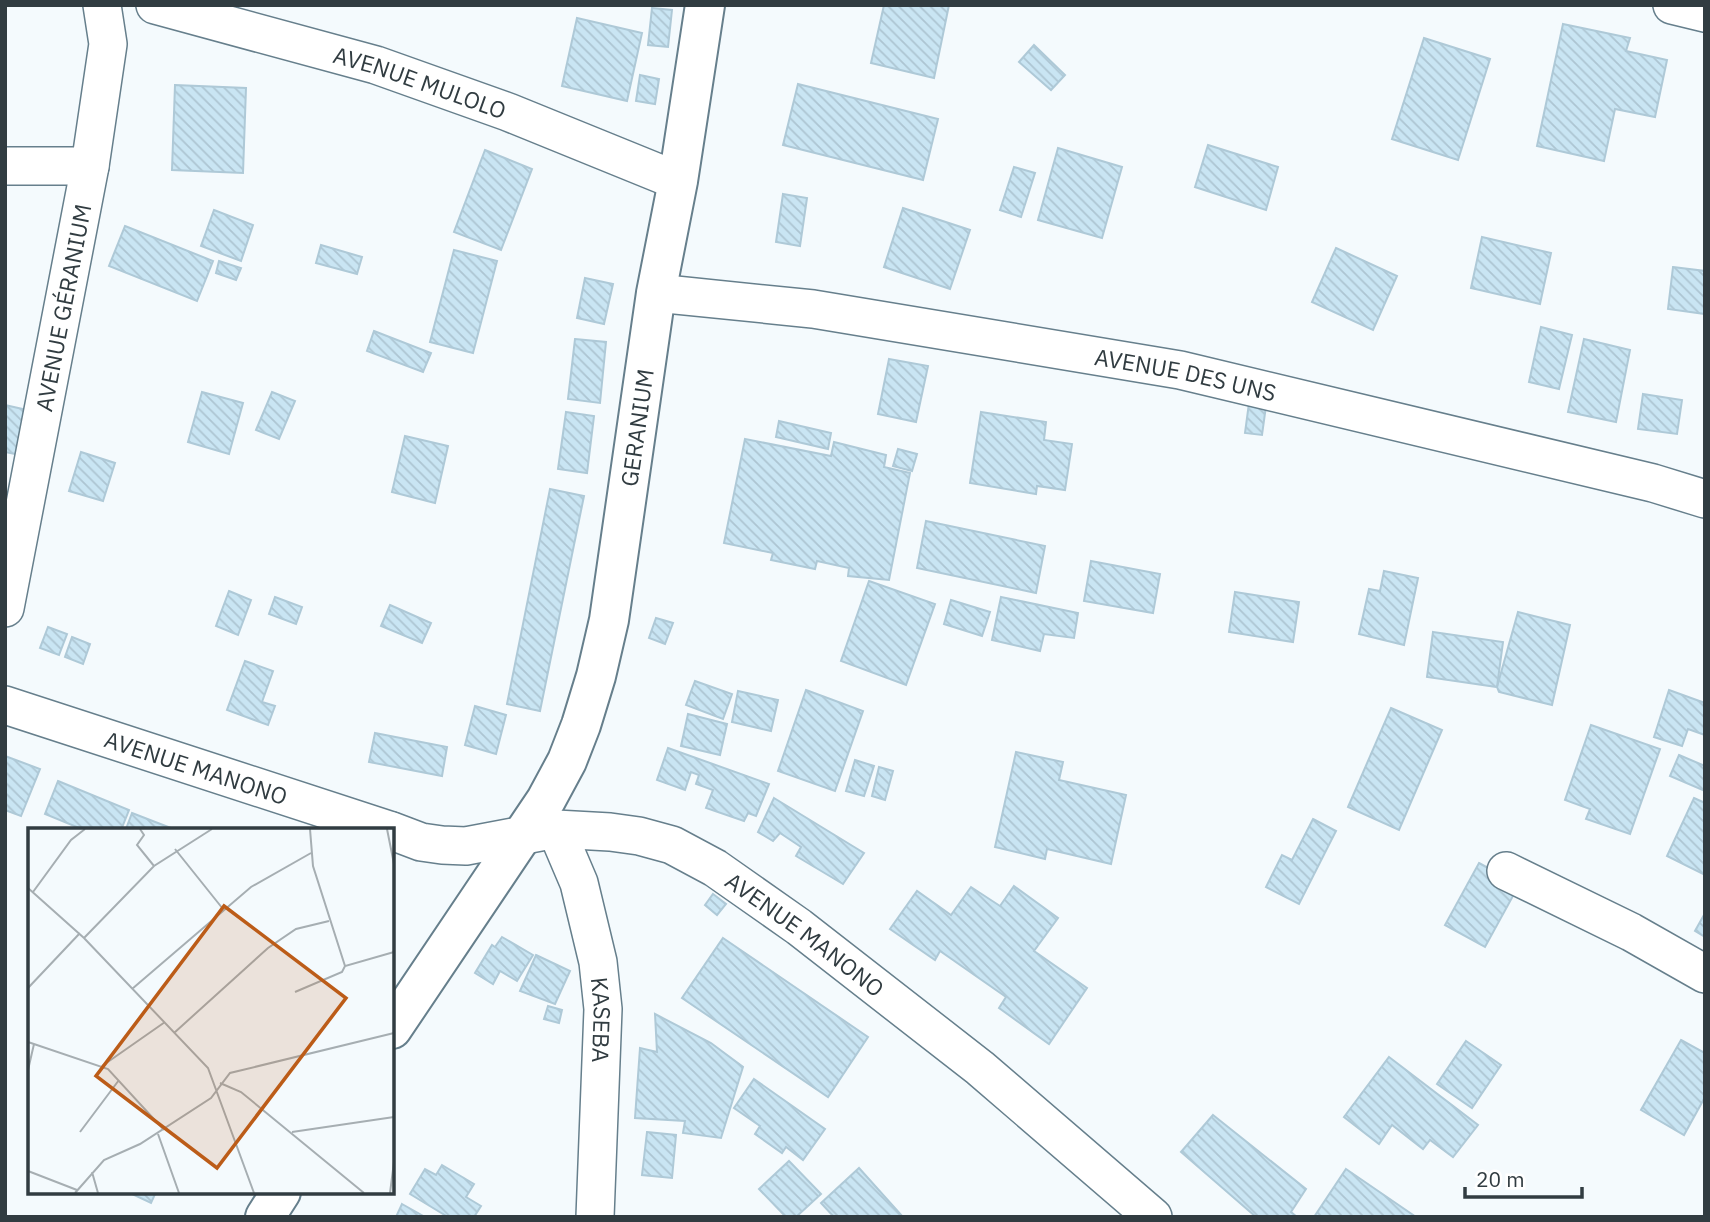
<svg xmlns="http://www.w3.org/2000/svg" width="1710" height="1222" font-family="'IBM Plex Sans',sans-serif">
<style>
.building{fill:url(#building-back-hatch);stroke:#aec9d7;stroke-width:2}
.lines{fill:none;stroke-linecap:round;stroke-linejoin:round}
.minor-casing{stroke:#667f8c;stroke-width:40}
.tertiary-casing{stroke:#667f8c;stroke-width:42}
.minor{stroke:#fff;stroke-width:37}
.tertiary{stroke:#fff;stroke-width:38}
.labels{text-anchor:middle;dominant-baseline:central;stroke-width:5;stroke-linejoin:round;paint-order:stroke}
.street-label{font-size:23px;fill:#313c41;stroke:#fff}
.inset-road{fill:none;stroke:#a6aeb2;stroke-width:2}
.view{fill:#bc5c18;fill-opacity:0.15;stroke:#bc5c18;stroke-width:3.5}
.inset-edge{fill:none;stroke:#313c41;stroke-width:3.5}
</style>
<defs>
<pattern id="building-back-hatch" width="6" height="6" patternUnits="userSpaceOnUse" patternTransform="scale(1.75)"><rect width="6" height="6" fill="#c9e5f3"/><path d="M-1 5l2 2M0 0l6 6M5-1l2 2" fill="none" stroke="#adc5d2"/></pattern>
</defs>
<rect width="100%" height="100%" fill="#f4fafd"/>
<g class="building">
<path d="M884,5H949L934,78L871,63Z"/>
<path d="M652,8L672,10L668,47L648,45Z"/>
<path d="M577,18L642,33L627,101L562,86Z"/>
<path d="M1563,24L1630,38L1626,51L1667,60L1655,117L1615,109L1604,161L1537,146Z"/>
<path d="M1424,38L1490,59L1458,160L1392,139Z"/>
<path d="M1034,45L1065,75L1051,90L1019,62Z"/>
<path d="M640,75L659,79L655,104L636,101Z"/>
<path d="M798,84L938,119L923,180L783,145Z"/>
<path d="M175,85L246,88L243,173L172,170Z"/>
<path d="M1208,145L1278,167L1266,210L1195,187Z"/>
<path d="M1058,148L1122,167L1102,238L1038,220Z"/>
<path d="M485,150L532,169L501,250L454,232Z"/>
<path d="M1014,167L1035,173L1021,217L1000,210Z"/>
<path d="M783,194L807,198L800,246L776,242Z"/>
<path d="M903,208L970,230L950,289L884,267Z"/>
<path d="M214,210L253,225L241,261L201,246Z"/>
<path d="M125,226L213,261L197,301L109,266Z"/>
<path d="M1482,237L1551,253L1540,304L1471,288Z"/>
<path d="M321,245L362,257L357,274L316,263Z"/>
<path d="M1336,248L1397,276L1373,330L1312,302Z"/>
<path d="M454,250L497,261L473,353L430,342Z"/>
<path d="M219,261L241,268L236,280L216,273Z"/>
<path d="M1673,267L1705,271V314L1668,309Z"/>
<path d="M585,278L613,284L604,324L577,318Z"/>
<path d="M1541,327L1572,335L1559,389L1529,382Z"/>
<path d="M374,331L431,353L423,372L367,351Z"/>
<path d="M575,339L606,342L600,403L568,399Z"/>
<path d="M1584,339L1630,350L1616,422L1568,412Z"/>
<path d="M889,359L928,366L916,422L878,414Z"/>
<path d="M202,392L243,403L229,454L188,442Z"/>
<path d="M272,392L295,401L279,439L256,430Z"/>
<path d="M1643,394L1682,400L1677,434L1638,429Z"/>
<path d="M1249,403L1266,406L1262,435L1245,433Z"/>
<path d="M5,405L36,412L25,456L5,452Z"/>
<path d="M566,412L594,416L587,473L558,469Z"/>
<path d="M981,412L1046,422L1044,440L1072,444L1065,490L1037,486L1036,494L970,483Z"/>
<path d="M779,421L831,433L828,449L776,437Z"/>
<path d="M405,436L448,446L435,503L392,492Z"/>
<path d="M745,439L831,456L834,442L886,455L884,467L910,473L889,580L848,576L849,568L817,561L815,569L771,560L773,553L724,543Z"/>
<path d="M898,449L917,454L912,471L893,466Z"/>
<path d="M81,452L115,463L103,501L69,491Z"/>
<path d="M550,489L584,496L540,711L507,704Z"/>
<path d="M926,521L1045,546L1036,593L917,568Z"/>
<path d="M1091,561L1160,574L1153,613L1084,601Z"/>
<path d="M1384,571L1418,578L1404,645L1359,634L1369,589L1380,591Z"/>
<path d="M869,581L935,604L906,685L841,661Z"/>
<path d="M229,591L251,600L238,635L216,626Z"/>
<path d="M1235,592L1299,602L1293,642L1229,632Z"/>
<path d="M275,597L302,607L296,624L269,614Z"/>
<path d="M1001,597L1078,613L1074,638L1044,634L1040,651L992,640Z"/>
<path d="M951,600L990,612L982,636L944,624Z"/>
<path d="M390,605L431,623L422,643L381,626Z"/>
<path d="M1518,612L1570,625L1552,705L1499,692L1497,687Z"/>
<path d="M656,618L673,623L665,644L649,638Z"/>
<path d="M48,627L67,634L59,655L40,648Z"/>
<path d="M1433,632L1503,642L1497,687L1427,677Z"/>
<path d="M72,637L90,644L83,664L65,657Z"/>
<path d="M245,661L273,671L262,702L275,706L268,725L227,710Z"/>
<path d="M695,681L732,694L723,719L686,705Z"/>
<path d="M806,690L863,711L835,791L778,771Z"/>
<path d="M1669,690L1705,703V735L1688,729L1682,746L1654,737Z"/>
<path d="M738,691L778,700L771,731L732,722Z"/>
<path d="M475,706L506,715L496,754L465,745Z"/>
<path d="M1391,708L1442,730L1399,830L1348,807Z"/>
<path d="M688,714L727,724L720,755L681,746Z"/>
<path d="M1591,725L1660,749L1630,834L1586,819L1590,809L1565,800Z"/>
<path d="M375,733L447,747L442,776L369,762Z"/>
<path d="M668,748L769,784L756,816L748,813L744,821L706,808L713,790L696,784L699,775L691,772L685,790L657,780Z"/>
<path d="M1016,752L1063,762L1059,780L1126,795L1111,864L1047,849L1045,859L995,847Z"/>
<path d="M1679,755L1705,766V791L1670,776Z"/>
<path d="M5,756L40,769L21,816L5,810Z"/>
<path d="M855,760L874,766L864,796L846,791Z"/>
<path d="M879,767L893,771L885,800L872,796Z"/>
<path d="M58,781L129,810L121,830H84L45,814Z"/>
<path d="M774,798L864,853L843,884L796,856L801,847L780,833L773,841L758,832Z"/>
<path d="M1694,798L1705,803V875L1667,856Z"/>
<path d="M132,813L176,830L126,829Z"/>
<path d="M1313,819L1336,831L1299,904L1266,887L1282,855L1292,860Z"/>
<path d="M1479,863L1519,885L1485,947L1445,925Z"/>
<path d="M1014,886L1058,918L1034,951L1087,988L1049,1044L999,1008L1006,997L940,951L935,960L890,929L917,891L951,915L971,887L1000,906Z"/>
<path d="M713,894L726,904L717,915L705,905Z"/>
<path d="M1705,913V937L1695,931Z"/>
<path d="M502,937L533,955L517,981L500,971L493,984L475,973L492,945L495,947Z"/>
<path d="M723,938L868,1037L828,1097L682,998Z"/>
<path d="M536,955L570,971L555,1004L520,991Z"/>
<path d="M548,1006L562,1010L559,1023L544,1019Z"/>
<path d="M655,1014L711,1043L743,1067L721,1138L683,1133L685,1121L635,1118L640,1048L657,1052Z"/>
<path d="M1681,1040L1705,1053V1097L1684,1135L1641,1110Z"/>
<path d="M1466,1041L1501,1065L1472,1108L1437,1084Z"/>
<path d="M1389,1057L1478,1125L1453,1157L1430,1140L1423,1149L1392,1125L1379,1144L1344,1117Z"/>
<path d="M754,1079L825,1129L803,1160L786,1147L782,1153L755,1134L760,1126L734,1108Z"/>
<path d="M1213,1115L1306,1189L1291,1212L1297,1217H1256L1181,1152Z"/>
<path d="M647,1132L676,1135L672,1178L642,1175Z"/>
<path d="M789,1161L821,1194L796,1217H786L759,1189Z"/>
<path d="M442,1165L474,1184L466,1197L481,1206L474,1217H448L410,1194L425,1169L436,1175Z"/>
<path d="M859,1168L903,1217H834L821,1203Z"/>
<path d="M1346,1169L1416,1217H1314Z"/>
<path d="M128,1192H156L151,1203Z"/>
<path d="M402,1204L425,1217H396Z"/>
</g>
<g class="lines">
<g class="minor-casing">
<g id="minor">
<path id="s1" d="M155,5L376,65L508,112L678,181"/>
<path d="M1672,5L1705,13"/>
<path d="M5,166H90"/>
<path id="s2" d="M656,293L813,309L1180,370L1653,483L1705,499"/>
<path id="s3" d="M5,608L90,166L108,44L102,5"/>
<path id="s4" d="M5,705L389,830"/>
<path id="s5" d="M556,829L579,883L598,962L603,1009L595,1217"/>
<path id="s6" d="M392,831L421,842L442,845L466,846L556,829L610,832L639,836L672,845L715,868L799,927L980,1068L1153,1217"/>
<path d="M1506,871L1631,932L1705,974"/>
</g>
</g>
<g class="tertiary-casing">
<g id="tertiary">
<path id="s7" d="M392,1029L546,800L567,761L581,725L596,676L609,620L656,293L678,181L705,5"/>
<path d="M265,1217L281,1192"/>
</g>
</g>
<use href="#minor" class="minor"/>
<use href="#tertiary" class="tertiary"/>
</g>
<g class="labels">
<g class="street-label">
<text stroke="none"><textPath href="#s1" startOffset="276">AVENUE MULOLO</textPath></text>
<text stroke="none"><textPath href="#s3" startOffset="306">AVENUE GÉRANIUM</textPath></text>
<text stroke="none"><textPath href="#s2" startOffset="536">AVENUE DES UNS</textPath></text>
<text stroke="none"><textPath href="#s7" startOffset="662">GERANIUM</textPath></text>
<text stroke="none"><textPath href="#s4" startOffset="201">AVENUE MANONO</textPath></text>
<text stroke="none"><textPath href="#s6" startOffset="446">AVENUE MANONO</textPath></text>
<text stroke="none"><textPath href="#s5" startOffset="198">KASEBA</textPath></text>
</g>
</g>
<g transform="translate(28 828)">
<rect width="366" height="366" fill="#f4fafd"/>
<path class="inset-road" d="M112,1L116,7L109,17L126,38M282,1L285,38L317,138M359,1L366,36M147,21L195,81M0,60L56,110L180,240L226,365M5,64L43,12L57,1M56,110L126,38L184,1M0,160L52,105M104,161L223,59L283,25M267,164L314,144L317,138L366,124M146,205L240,120L268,101L301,93M0,214L80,241L136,302M74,238L137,194M0,242L6,216M192,255L213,264L336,365M52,304L91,252M264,304L366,289M130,306L151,365M0,343L49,362M64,344L70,365M47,365L76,332L112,316L183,270L202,245L366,205M362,365L366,334"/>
<path class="view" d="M196,78L318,170L189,340L68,248Z"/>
<rect width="366" height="366" class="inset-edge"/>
</g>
<rect width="1710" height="1222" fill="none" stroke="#313c41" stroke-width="14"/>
<path d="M1465 1187v10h117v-10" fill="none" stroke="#313c41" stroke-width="3.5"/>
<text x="1476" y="1187" font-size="21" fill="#313c41" stroke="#ffffff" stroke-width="5" paint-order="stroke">20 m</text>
</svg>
